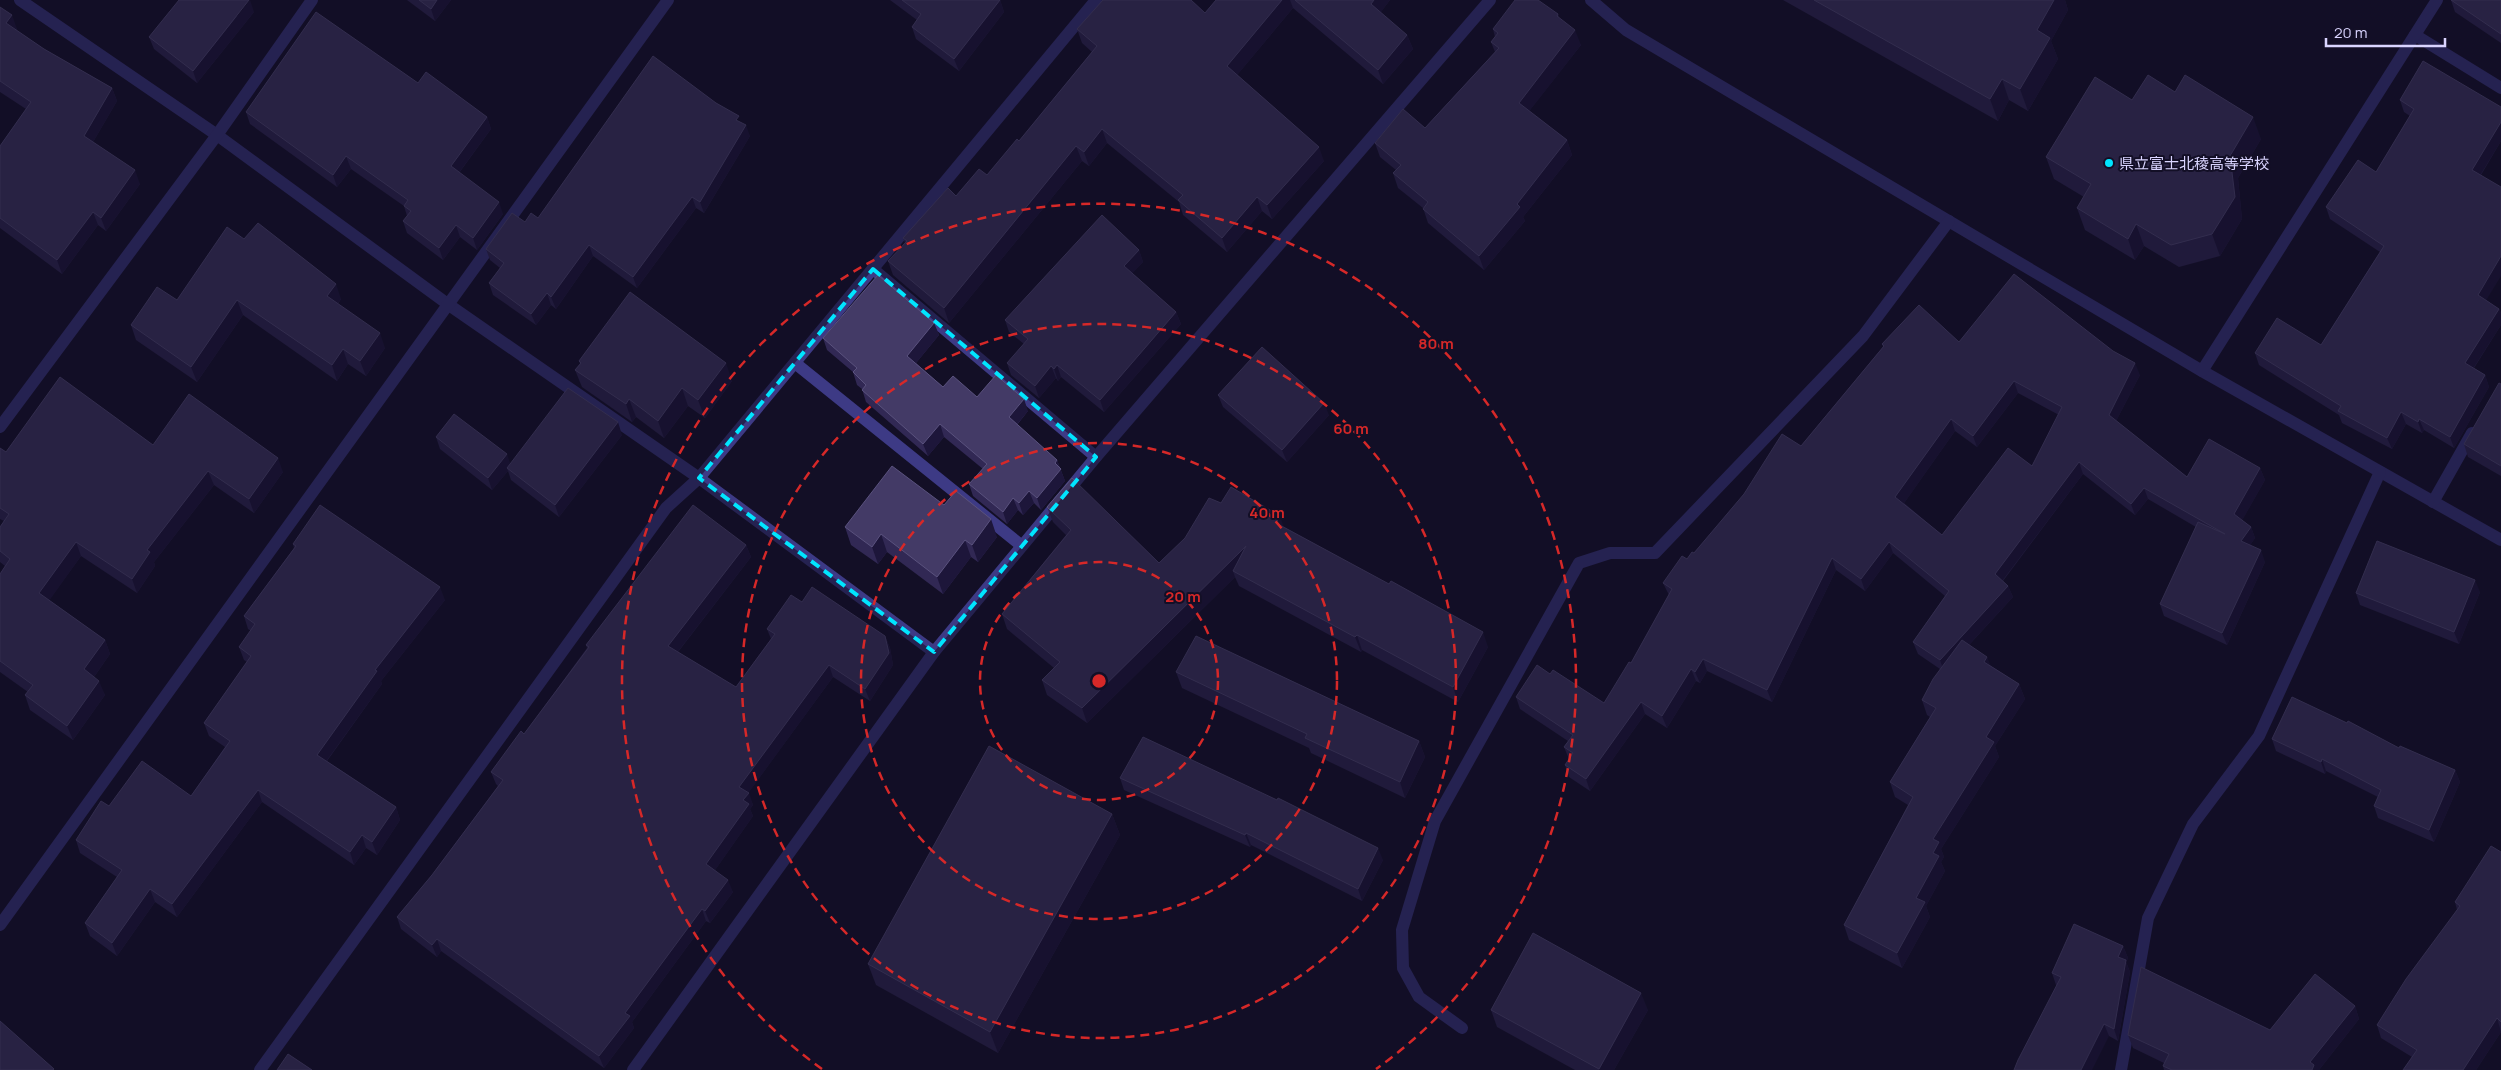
<svg xmlns="http://www.w3.org/2000/svg" width="2501" height="1070" font-family="Manrope,'Noto Sans JP',sans-serif">
<style>
.lines{fill:none;stroke-linecap:round;stroke-linejoin:round}
.minor{stroke:#3d3a85;stroke-width:12}
.wall{fill:#312854;fill-rule:evenodd}
.shaded-wall{fill:#1d163a}
.building{fill:#433a66;stroke:#5a527e;fill-rule:evenodd}
.marked{fill:none;stroke:#00e5ff;stroke-width:4;stroke-dasharray:10 6;stroke-linejoin:round}
.ring{fill:none;stroke:#d62828;stroke-width:2.5;stroke-dasharray:9 6}
.poi-dot{fill:#00e5ff;stroke:#130f26;stroke-width:2}
.labels{text-anchor:middle;dominant-baseline:central;stroke-width:4;stroke-linejoin:round;paint-order:stroke}
.poi-label{font-size:15px;fill:#d9d4ff;stroke:#130f26;text-anchor:start}
.centre{fill:#d62828;stroke:#130f26;stroke-width:2.5}
.ring-label{font-size:15px;text-anchor:middle;font-weight:bold;fill:#d62828;stroke:#130f26;stroke-width:4;stroke-linejoin:round;paint-order:stroke}
</style>
<rect width="100%" height="100%" fill="#130f26"/>
<g class="lines">
<g class="minor">
<path d="M20,0L217,135L449,305L699,478L934,652"/>
<path d="M1591,0L1626,30L2202,371L2501,540"/>
<path d="M2415,35L2501,88"/>
<path d="M873,269L1096,457"/>
<path d="M795,363L1022,546"/>
<path d="M2202,371L2437,0"/>
<path d="M0,427L217,135L312,0"/>
<path d="M2433,502L2472,433"/>
<path d="M0,925L668,0"/>
<path d="M1462,1028L1419,997L1403,968L1402,930L1435,821L1579,563L1610,553H1655L1863,336L1949,221"/>
<path d="M260,1070L666,508L699,478L1096,0"/>
<path d="M633,1070L934,652L1096,457L1490,0"/>
<path d="M2121,1070L2148,918L2193,824L2259,736L2380,472"/>
</g>
</g>
<g class="wall">
<path d="M407,0H451L435,21Z"/>
<path d="M890,0H1000L1004,12L959,71L916,39L912,27L917,20Z"/>
<path d="M1216,0H1390L1380,13L1407,35L1413,49L1383,84L1293,8L1237,75L1324,161L1272,219L1262,211L1227,252L1183,215L1179,202L1107,143L1089,166L1082,161L949,323L893,275L888,261L905,243L903,238L956,196L987,175L1019,141L1092,52L1082,43L1077,29L1205,13Z"/>
<path d="M1783,0H2065L2068,10L2051,41L2058,59L2028,111L2009,100L1998,121Z"/>
<path d="M2451,0H2501V43L2455,12Z"/>
<path d="M0,7L17,29L16,30L44,49L112,88L117,101L93,142L140,184L106,231L98,225L62,274L0,228V146L26,109L0,92Z"/>
<path d="M254,12L197,83L154,49L149,37Z"/>
<path d="M1558,14L1559,18L1581,45L1529,111L1567,140L1572,155L1523,217L1525,221L1484,270L1428,223L1423,208L1398,188L1393,173L1396,170L1380,157L1375,143L1425,128L1495,52L1491,42L1495,37L1493,29Z"/>
<path d="M418,83L487,117L491,129L459,173L503,214L477,250L460,237L443,260L407,233L403,221L407,216L404,206L351,169L337,187L250,124L246,112Z"/>
<path d="M2175,92L2261,139L2238,178L2242,219L2220,256L2179,267L2144,246L2135,260L2085,230L2077,208L2084,197L2054,179L2046,157L2132,100Z"/>
<path d="M2400,100L2501,107V141L2481,175L2486,300L2499,309L2501,313V325L2474,368L2485,375L2489,387L2454,448L2424,430L2422,433L2406,424L2392,449L2342,423L2339,415L2259,365L2255,353L2321,345L2380,252L2330,219L2326,207L2376,172L2410,116L2404,112Z"/>
<path d="M741,122L750,136L704,213L696,208L637,288L593,256L556,309L551,305L536,325L493,295L489,283L500,268L490,260L486,249L525,222L538,218Z"/>
<path d="M244,239L341,299L338,304L385,348L366,376L348,364L337,381L243,315L197,382L136,340L131,325L177,300Z"/>
<path d="M1139,250L1143,262L1132,273L1176,312L1181,324L1104,412L1061,377L1058,381L1056,378L1039,398L1011,375L1007,363L1024,344L1009,332L1005,320Z"/>
<path d="M934,323L939,335L916,363L943,387L1028,411L1017,425L1057,460L1065,481L1041,510L1034,503L1023,515L1018,510L1007,524L973,496L969,484L983,469L944,437L928,456L866,402L862,389L857,385L853,372L827,350L823,338Z"/>
<path d="M1959,342L2140,375L2116,421L2187,477L2260,468L2265,480L2242,520L2251,527L2255,538L2250,545L2265,562L2227,645L2164,616L2160,604L2196,527L2148,499L2135,515L2083,474L2003,581L2008,586L2013,597L1969,645L1991,666L2019,684L2025,699L1995,746L1999,757L1941,849L1944,857L1941,862L1945,871L1926,906L1930,917L1902,968L1849,940L1844,925L1908,805L1895,797L1890,782L1930,717L1927,715L1922,700L1940,669L1918,654L1913,642L1945,596L1893,553L1865,591L1836,570L1772,702L1707,671L1700,683L1696,681L1667,728L1645,714L1590,791L1569,777L1565,765L1569,759L1564,747L1568,741L1520,709L1516,697L1550,674L1604,703L1631,663L1669,595L1663,583L1801,446L1883,347L1882,344ZM2018,393L2059,415L2032,466L1942,535L1904,503L1955,431L1977,447Z"/>
<path d="M579,361L732,381L705,418L688,406L664,438L636,417L632,422L582,387L575,370L580,364Z"/>
<path d="M2501,384V476L2468,457L2464,444Z"/>
<path d="M1218,395L1329,415L1287,462L1223,407Z"/>
<path d="M622,435L559,517L511,480L508,471L492,490L440,449L436,437L510,464Z"/>
<path d="M153,445L283,472L254,513L214,485L154,562L155,566L137,593L81,556L49,600L105,640L110,654L94,677L105,695L73,740L30,710L25,695L28,692L0,672V574L5,566L0,562V527L4,521L0,519V448L6,452Z"/>
<path d="M944,505L997,537L978,562L971,557L943,594L887,552L878,564L851,545L845,527Z"/>
<path d="M1047,507L1159,563L1284,527L1488,647L1458,702L1362,650L1361,652L1239,586L1235,577L1087,723L1047,695L1042,680L1054,668L1007,629L1002,614L1066,535L1053,522Z"/>
<path d="M293,544L445,600L381,681L382,684L327,761L396,807L400,820L377,855L366,848L354,865L262,802L177,917L155,902L117,956L90,936L85,923L117,877L80,853L76,840L109,806L191,796L225,747L209,736L204,723L247,662L244,660L239,647L251,631L248,629L244,616L294,548Z"/>
<path d="M746,545L751,557L678,652L736,687L771,639L767,629L802,602L885,636L890,648L893,665L870,701L833,677L748,793L753,805L750,809L753,816L715,870L733,892L710,923L706,921L632,1022L634,1028L604,1068L441,951L437,957L401,929L397,917L432,875L498,786L496,784L491,772L524,734L587,648L586,645Z"/>
<path d="M2480,592L2459,644L2360,605L2356,593Z"/>
<path d="M1176,672L1419,741L1425,757L1405,798L1311,753L1309,748L1182,688Z"/>
<path d="M2272,739L2399,748L2455,770L2460,782L2434,842L2378,818L2374,806L2378,797L2326,771L2325,774L2276,751Z"/>
<path d="M1120,778L1383,860L1362,901L1251,845L1250,847L1124,790Z"/>
<path d="M1112,814L1120,835L998,1053L876,985L868,964Z"/>
<path d="M2501,852V1032L2476,1070H2403L2412,1057L2381,1038L2377,1025L2457,910L2455,902Z"/>
<path d="M2123,946L2128,958L2126,962L2130,972L2118,1041L2109,1036L2056,985L2052,973Z"/>
<path d="M2355,1006L2359,1019L2319,1070H2164L2163,1066L2164,1063L2133,1048L2128,1035L2270,1030Z"/>
<path d="M1491,1010H1648L1614,1070H1575L1497,1027Z"/>
</g>
<g class="shaded-wall">
<path d="M250,0L254,12L197,83L193,71Z"/>
<path d="M437,0H451L435,21L431,9Z"/>
<path d="M1000,0L1004,12L959,71L954,59Z"/>
<path d="M1282,0H1290L1293,8L1233,80L1227,66Z"/>
<path d="M1374,0H1390L1376,19L1371,4Z"/>
<path d="M2054,0H2065L2068,10L2051,41L2058,59L2028,111L2020,89L2037,30Z"/>
<path d="M12,15L17,29L11,36L6,23Z"/>
<path d="M1575,30L1581,45L1524,118L1519,103Z"/>
<path d="M1407,35L1413,49L1383,84L1378,70Z"/>
<path d="M2002,79L2009,100L1998,121L1990,99Z"/>
<path d="M112,88L117,101L89,149L84,136Z"/>
<path d="M487,117L491,129L455,178L451,166Z"/>
<path d="M2253,117L2261,139L2238,178L2242,219L2220,256L2212,234L2230,156Z"/>
<path d="M2501,122V141L2476,182L2472,170Z"/>
<path d="M746,125L750,136L704,213L700,202Z"/>
<path d="M1102,129L1107,143L1089,166L1084,152Z"/>
<path d="M1567,140L1572,155L1523,217L1525,221L1484,270L1479,256L1517,204Z"/>
<path d="M1076,146L1082,161L949,323L944,308Z"/>
<path d="M1319,147L1324,161L1272,219L1267,205Z"/>
<path d="M346,156L351,169L337,187L333,175Z"/>
<path d="M135,170L140,184L106,231L101,218Z"/>
<path d="M692,197L696,208L637,288L633,277Z"/>
<path d="M1257,197L1262,211L1227,252L1222,238Z"/>
<path d="M499,202L503,214L477,250L473,238Z"/>
<path d="M93,212L98,225L62,274L57,260Z"/>
<path d="M2136,224L2144,246L2135,260L2128,239Z"/>
<path d="M456,225L460,237L443,260L439,248Z"/>
<path d="M589,245L593,256L556,309L551,297Z"/>
<path d="M1139,250L1143,262L1128,278L1124,266Z"/>
<path d="M2501,256V276L2482,307L2478,295Z"/>
<path d="M336,284L341,299L332,311L327,296Z"/>
<path d="M547,293L551,305L536,325L531,314Z"/>
<path d="M237,300L243,315L197,382L191,367Z"/>
<path d="M2499,309L2501,313V325L2469,375L2465,363Z"/>
<path d="M1176,312L1181,324L1104,412L1100,400Z"/>
<path d="M934,323L939,335L912,368L907,356Z"/>
<path d="M380,333L385,348L366,376L360,361Z"/>
<path d="M343,349L348,364L337,381L332,365Z"/>
<path d="M726,363L732,381L705,418L698,400Z"/>
<path d="M2135,363L2140,375L2113,427L2109,415Z"/>
<path d="M1057,365L1061,377L1058,381L1054,369Z"/>
<path d="M1051,366L1056,378L1039,398L1035,386Z"/>
<path d="M2485,375L2489,387L2454,448L2450,437Z"/>
<path d="M2014,381L2018,393L1977,447L1973,436Z"/>
<path d="M682,388L688,406L664,438L658,421Z"/>
<path d="M629,399L636,417L632,422L626,404Z"/>
<path d="M1024,399L1028,411L1013,429L1009,417Z"/>
<path d="M1324,403L1329,415L1287,462L1282,450Z"/>
<path d="M2401,412L2406,424L2392,449L2387,438Z"/>
<path d="M1951,419L1955,431L1900,509L1895,497Z"/>
<path d="M2419,419L2424,430L2422,433L2418,422Z"/>
<path d="M618,422L622,435L559,517L555,505Z"/>
<path d="M940,424L944,437L928,456L923,444Z"/>
<path d="M507,454L511,466L507,468L508,471L492,490L488,478Z"/>
<path d="M278,458L283,472L254,513L249,499Z"/>
<path d="M1057,460L1065,481L1041,510L1037,498L1055,463Z"/>
<path d="M2079,462L2083,474L1999,585L1995,574Z"/>
<path d="M2260,468L2265,480L2239,526L2234,514Z"/>
<path d="M208,471L214,485L154,562L155,566L137,593L132,579L147,550Z"/>
<path d="M2144,488L2148,499L2135,515L2131,504Z"/>
<path d="M1029,491L1034,503L1023,515L1019,503Z"/>
<path d="M1013,498L1018,510L1007,524L1003,512Z"/>
<path d="M1280,516L1285,531L1276,523Z"/>
<path d="M991,519L997,537L978,562L972,545Z"/>
<path d="M2251,527L2255,538L2245,553L2241,541Z"/>
<path d="M881,534L887,552L878,564L872,547Z"/>
<path d="M965,540L971,557L943,594L937,577Z"/>
<path d="M76,542L81,556L44,608L39,593Z"/>
<path d="M1889,542L1893,553L1865,591L1861,579Z"/>
<path d="M746,545L751,557L673,658L668,646Z"/>
<path d="M1246,546L1233,571L1235,577L1087,723L1082,708Z"/>
<path d="M2261,550L2265,562L2227,645L2222,633Z"/>
<path d="M1832,558L1836,570L1772,702L1767,690Z"/>
<path d="M2475,580L2480,592L2459,644L2454,632Z"/>
<path d="M2008,586L2013,597L1944,672L1940,660Z"/>
<path d="M440,587L445,600L381,681L382,684L322,767L317,755L375,670Z"/>
<path d="M1483,632L1488,647L1458,702L1453,687Z"/>
<path d="M1357,635L1362,650L1361,652L1355,637Z"/>
<path d="M885,636L890,648L893,665L870,701L865,689Z"/>
<path d="M105,640L110,654L89,684L84,669Z"/>
<path d="M1987,657L1993,671L1984,662Z"/>
<path d="M1703,659L1707,671L1700,683L1695,672Z"/>
<path d="M829,665L833,677L744,799L739,787Z"/>
<path d="M1691,669L1696,681L1667,728L1662,716Z"/>
<path d="M99,681L105,695L73,740L67,726Z"/>
<path d="M2019,684L2025,699L1995,746L1999,757L1941,849L1944,857L1941,862L1945,871L1926,906L1930,917L1902,968L1897,953L1933,853V839L1986,737Z"/>
<path d="M1641,702L1645,714L1590,791L1586,779Z"/>
<path d="M1419,741L1425,757L1405,798L1400,782Z"/>
<path d="M2322,759L2326,771L2325,774L2321,762Z"/>
<path d="M2455,770L2460,782L2434,842L2429,830Z"/>
<path d="M258,790L262,802L177,917L172,904Z"/>
<path d="M749,793L753,805L750,809L753,816L711,876L706,864L743,800Z"/>
<path d="M396,807L400,820L377,855L372,842Z"/>
<path d="M1112,814L1120,835L998,1053L990,1032Z"/>
<path d="M1246,833L1251,845L1250,847L1245,835Z"/>
<path d="M362,835L366,848L354,865L350,852Z"/>
<path d="M1378,848L1383,860L1362,901L1358,889Z"/>
<path d="M728,880L733,892L710,923L705,911Z"/>
<path d="M150,889L155,902L117,956L112,943Z"/>
<path d="M702,909L706,921L632,1022L634,1028L604,1068L599,1056L625,1013Z"/>
<path d="M437,939L441,951L437,957L432,945Z"/>
<path d="M2123,946L2128,958L2126,962L2130,972L2118,1041L2114,1029L2118,957Z"/>
<path d="M1641,993L1648,1010L1614,1070H1599Z"/>
<path d="M2355,1006L2359,1019L2319,1070H2312L2310,1062Z"/>
<path d="M2497,1018L2501,1032L2476,1070H2463Z"/>
<path d="M2104,1024L2109,1036L2092,1070H2081Z"/>
</g>
<g class="building">
<path d="M179,0H249L193,71L149,37Z"/>
<path d="M419,0H437L431,9Z"/>
<path d="M902,0H1000L954,59L912,27L921,14Z"/>
<path d="M1103,0H1191L1205,13L1216,0H1282L1227,66L1319,147L1267,205L1257,197L1222,238L1178,200L1183,195L1102,129L1084,152L1076,146L944,308L888,261L907,241L903,238L948,188L956,196L979,169L987,175L1017,139L1019,141L1097,46L1077,29Z"/>
<path d="M1295,0H1374L1371,4L1407,35L1378,70Z"/>
<path d="M1515,0H1538L1558,14L1557,16L1575,30L1519,103L1567,140L1517,204L1520,207L1479,256L1423,209L1428,202L1393,173L1401,165L1375,143L1403,109L1425,128L1499,48L1491,42L1498,33L1493,29Z"/>
<path d="M1814,0H2054L2037,30L2050,38L2020,89L2002,79L1990,99Z"/>
<path d="M2451,0H2501V34Z"/>
<path d="M0,7L12,15L6,23L44,49L112,88L84,136L135,170L101,218L93,212L57,260L0,218V146L31,102L0,81Z"/>
<path d="M316,12L418,83L426,72L487,117L451,166L499,202L473,238L456,225L439,248L403,221L411,211L404,206L408,200L346,156L333,175L246,112Z"/>
<path d="M653,56L716,103L739,116L736,120L746,125L700,202L692,197L633,277L589,245L551,297L547,293L531,314L489,283L504,263L486,249L512,213L525,222L531,213L538,218Z"/>
<path d="M2423,61L2501,107V122L2472,170L2501,187V256L2478,295L2499,309L2465,363L2485,375L2450,437L2419,419L2418,422L2401,412L2387,438L2338,411L2341,406L2255,353L2277,318L2321,345L2384,246L2326,207L2358,160L2376,172L2414,109L2400,100Z"/>
<path d="M2148,75L2175,92L2185,75L2253,117L2230,156L2235,197L2212,234L2171,245L2136,224L2128,239L2077,208L2091,184L2046,157L2095,77L2132,100Z"/>
<path d="M1102,215L1139,250L1124,266L1176,312L1100,400L1057,365L1054,369L1051,366L1035,386L1007,363L1028,339L1005,320Z"/>
<path d="M258,223L336,284L327,296L380,333L360,361L343,349L332,365L237,300L191,367L131,325L157,287L177,300L227,227L244,239Z"/>
<path d="M2014,274L2113,351L2135,363L2109,415L2187,477L2209,439L2260,468L2234,514L2251,527L2241,541L2261,550L2222,633L2160,604L2198,522L2225,534L2144,488L2131,504L2079,462L1995,574L2008,586L1940,660L1913,642L1949,591L1889,542L1861,579L1832,558L1767,690L1703,659L1695,672L1691,669L1662,716L1641,702L1586,779L1565,765L1573,753L1564,747L1573,735L1516,697L1537,665L1550,674L1553,670L1604,703L1629,662L1631,663L1672,589L1663,583L1682,556L1687,559L1692,552L1694,553L1744,494L1782,434L1801,446L1884,346L1882,344L1919,305L1959,342ZM2014,381L2062,407L2032,466L2008,448L1942,535L1895,497L1951,419L1973,436Z"/>
<path d="M878,275L934,323L907,356L943,387L953,376L977,397L996,375L1024,399L1009,417L1057,460L1055,463L1061,469L1037,498L1029,491L1019,503L1013,498L1003,512L969,484L987,464L940,424L923,444L862,390L866,385L853,372L857,368L823,338Z"/>
<path d="M630,292L726,363L698,400L682,388L658,421L629,399L626,404L575,370L581,363L579,361Z"/>
<path d="M1262,347L1324,403L1282,450L1218,395Z"/>
<path d="M60,377L153,445L189,394L278,458L249,499L208,471L147,550L150,552L132,579L76,542L39,593L105,640L84,669L99,681L67,726L25,695L33,685L0,661V574L10,559L0,551V527L9,514L0,508V448L6,452Z"/>
<path d="M2499,383L2501,384V466L2464,444Z"/>
<path d="M568,388L618,422L555,505L507,468Z"/>
<path d="M454,414L507,454L488,478L436,437Z"/>
<path d="M892,466L944,505L956,491L991,519L972,545L965,540L937,577L881,534L872,547L845,527Z"/>
<path d="M1072,478L1159,563L1185,538L1209,498L1221,503L1231,487L1280,516L1276,523L1389,584L1391,581L1483,632L1453,687L1357,635L1355,637L1233,571L1246,546L1082,708L1042,680L1060,662L1002,614L1071,530L1047,507Z"/>
<path d="M320,505L440,587L375,670L377,671L317,755L396,807L372,842L362,835L350,852L258,790L172,904L150,889L112,943L85,923L122,870L76,840L101,801L109,806L142,761L191,796L230,741L204,723L251,656L239,647L255,624L244,616L296,546L293,544Z"/>
<path d="M693,505L746,545L668,646L736,687L775,634L767,629L791,595L802,602L812,587L885,636L889,653L865,689L829,665L739,787L749,793L743,800L749,804L706,864L728,880L705,911L702,909L625,1013L630,1016L599,1056L437,939L432,945L397,917L432,875L503,780L491,772L521,731L524,734L589,647L586,645Z"/>
<path d="M2377,541L2475,580L2454,632L2356,593Z"/>
<path d="M1196,636L1419,741L1400,782L1305,738L1307,734L1176,672Z"/>
<path d="M1962,640L1987,657L1984,662L2019,684L1986,737L1994,742L1933,839L1939,842L1933,853L1939,856L1916,898L1925,902L1897,953L1844,925L1913,797L1890,782L1936,708L1922,700L1933,679Z"/>
<path d="M2292,697L2347,723L2348,721L2399,748L2400,746L2455,770L2429,830L2374,806L2381,790L2322,759L2321,762L2272,739Z"/>
<path d="M1143,737L1277,800L1278,798L1378,848L1358,889L1246,833L1245,835L1120,778Z"/>
<path d="M989,746L1112,814L990,1032L868,964Z"/>
<path d="M2491,846L2501,852V1022L2497,1018L2463,1070H2403L2417,1050L2377,1025L2406,979L2460,906L2455,902Z"/>
<path d="M2074,924L2123,946L2118,957L2126,960L2114,1029L2104,1024L2081,1070H2014L2018,1060L2061,977L2052,973Z"/>
<path d="M1533,933L1641,993L1599,1069L1491,1010Z"/>
<path d="M2141,967L2270,1030L2315,974L2355,1006L2310,1062L2314,1065L2312,1070H2172L2163,1066L2169,1054L2128,1035Z"/>
<path d="M0,1021L54,1069L53,1070H0Z"/>
<path d="M288,1054L312,1070H277Z"/>
</g>
<path d="M0 0H2501V1070H0ZM873,269L1096,457L934,652L699,478Z" fill="#130f26" fill-opacity=".55" fill-rule="evenodd"/>
<path class="marked" d="M873,269L1096,457L934,652L699,478Z"/>
<g class="ring">
<circle cx="1099" cy="681" r="119"/>
<circle cx="1099" cy="681" r="238"/>
<circle cx="1099" cy="681" r="357"/>
<path d="M822 1069A477 477 0 1 1 1376 1069"/>
</g>
<circle class="poi-dot" cx="2109" cy="163" r="5"/>
<g class="labels">
<g class="poi-label">
<text x="2119" y="163">県立富士北稜高等学校</text>
</g>
</g>
<circle cx="1099" cy="681" r="8" class="centre"/>
<g class="ring-label">
<text x="1436" y="349">80 m</text>
<text x="1351" y="434">60 m</text>
<text x="1267" y="518">40 m</text>
<text x="1183" y="602">20 m</text>
</g>
<path d="M2326 38v8h119v-8" fill="none" stroke="#d9d4ff" stroke-width="2.5"/>
<text x="2334" y="38" font-size="15" fill="#d9d4ff" stroke="#130f26" stroke-width="4" paint-order="stroke">20 m</text>
</svg>
